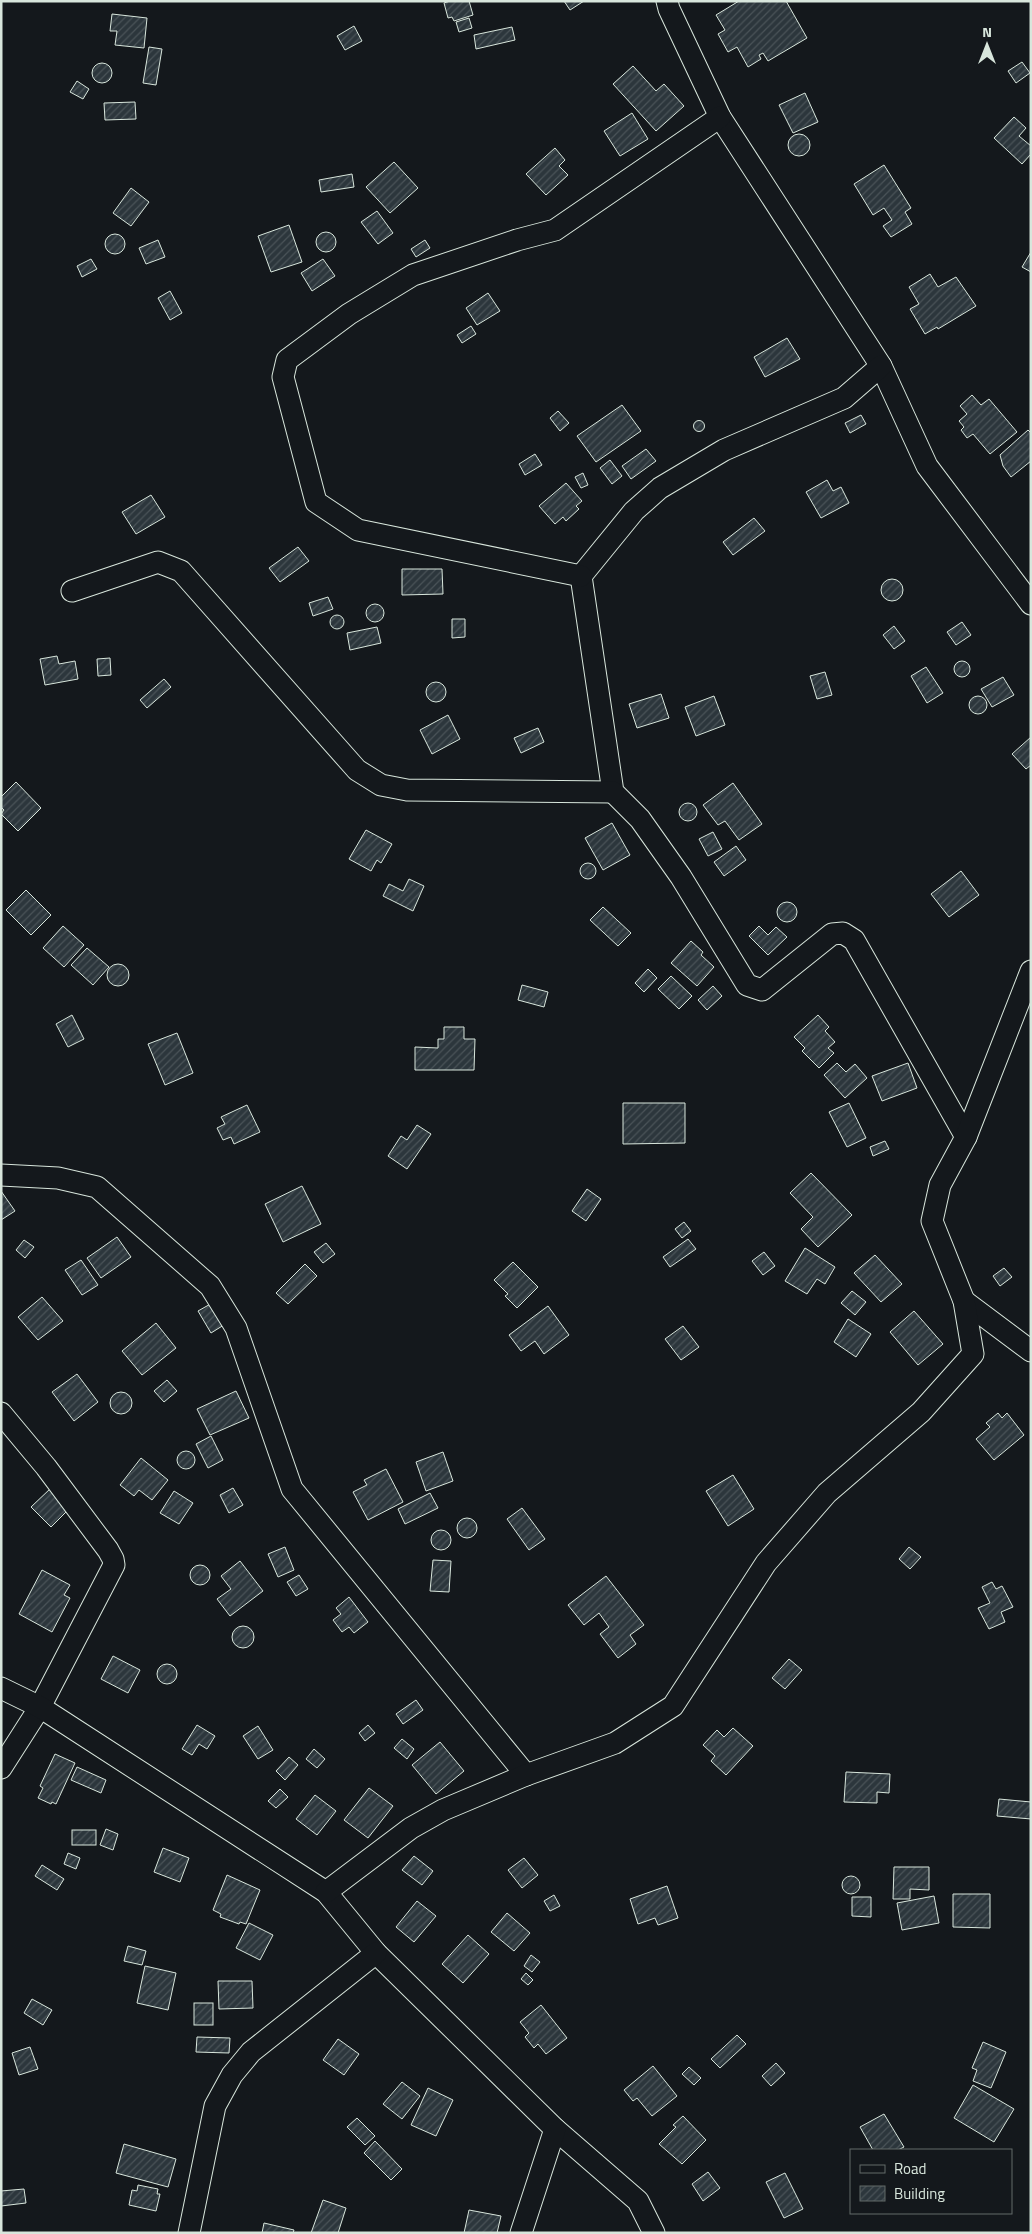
<svg xmlns="http://www.w3.org/2000/svg" width="1032" height="2234" font-family="'Titillium Web',sans-serif">
<style>
.building{fill:url(#building-hatch);stroke:#d8e6dc}
.lines{fill:none;stroke-linecap:round;stroke-linejoin:round}
.minor-casing{stroke:#d8e6dc;stroke-width:23}
.minor{stroke:#14181c;stroke-width:21}
</style>
<defs>
<pattern id="building-hatch" width="6" height="6" patternUnits="userSpaceOnUse" patternTransform="scale(1.25)"><rect width="6" height="6" fill="#2c363c"/><path d="M-1 1l2-2M0 6l6-6M5 7l2-2" fill="none" stroke="#4a5358"/></pattern>
</defs>
<rect width="100%" height="100%" fill="#14181c"/>
<g class="building">
<path d="M450,1H469L473,15L454,21L452,17L448,18L444,3Z"/>
<path d="M564,1H584L570,10Z"/>
<path d="M739,1H786L807,38L768,61L763,53L759,55L761,59L748,67L737,47L728,52L718,34L725,30L716,15Z"/>
<path d="M112,14L147,18L144,48L115,45L117,31H110Z"/>
<path d="M469,18L472,28L459,32L456,22Z"/>
<path d="M354,26L362,41L345,50L337,36Z"/>
<path d="M512,27L515,40L476,49L474,35Z"/>
<path d="M149,47L162,49L156,85L143,83Z"/>
<path d="M1022,62L1030,73L1016,83L1008,71Z"/>
<circle cx="102" cy="73" r="10"/>
<path d="M633,66L656,91L664,84L684,106L656,131L613,84Z"/>
<path d="M77,81L89,89L83,99L70,92Z"/>
<path d="M805,93L818,122L793,133L779,105Z"/>
<path d="M135,102L136,119L105,120L104,103Z"/>
<path d="M632,113L648,139L620,156L604,131Z"/>
<path d="M1014,117L1026,128L1019,136L1031,146V154L1022,164L994,138Z"/>
<circle cx="799" cy="145" r="11"/>
<path d="M555,148L565,160L559,166L568,175L546,195L526,174Z"/>
<path d="M394,162L418,188L390,213L366,187Z"/>
<path d="M884,165L911,208L905,212L912,224L891,237L883,226L892,220L884,208L873,215L854,184Z"/>
<path d="M352,174L354,187L321,192L319,180Z"/>
<path d="M131,188L149,202L131,226L113,213Z"/>
<path d="M377,211L393,233L378,244L361,222Z"/>
<path d="M289,225L302,262L271,272L258,236Z"/>
<circle cx="326" cy="242" r="10"/>
<circle cx="115" cy="244" r="10"/>
<path d="M158,240L165,257L146,264L139,248Z"/>
<path d="M425,240L430,248L416,257L411,249Z"/>
<path d="M1031,252V272L1022,267Z"/>
<path d="M91,259L97,269L82,277L77,266Z"/>
<path d="M323,259L335,276L312,291L301,273Z"/>
<path d="M930,274L938,287L956,277L976,306L938,329L937,327L925,334L910,309L919,304L909,287Z"/>
<path d="M170,291L182,313L170,320L158,298Z"/>
<path d="M488,293L500,311L477,325L466,308Z"/>
<path d="M471,326L476,334L462,343L457,335Z"/>
<path d="M787,338L800,359L765,377L754,357Z"/>
<path d="M972,395L981,405L989,399L1017,432L990,454L973,434L967,438L961,430L964,427L959,421L967,414L960,406Z"/>
<path d="M622,405L641,431L596,462L577,436Z"/>
<path d="M558,411L569,423L560,431L550,418Z"/>
<path d="M861,415L866,424L850,433L845,423Z"/>
<circle cx="699" cy="426" r="5.5"/>
<path d="M1028,430L1031,433V461L1011,477L1003,466L1000,455Z"/>
<path d="M646,449L656,461L631,479L622,466Z"/>
<path d="M535,454L542,465L525,475L519,464Z"/>
<path d="M610,460L622,476L612,484L600,468Z"/>
<path d="M583,473L588,485L581,488L575,477Z"/>
<path d="M827,480L833,491L841,487L849,503L821,518L806,492Z"/>
<path d="M566,483L582,501L576,506L579,509L566,521L563,517L555,524L539,506Z"/>
<path d="M151,495L165,517L136,534L122,512Z"/>
<path d="M754,518L765,531L733,555L723,542Z"/>
<path d="M298,547L309,561L280,582L269,568Z"/>
<path d="M402,569H442L443,594L402,595Z"/>
<circle cx="892" cy="590" r="11"/>
<path d="M328,597L333,609L313,616L309,603Z"/>
<circle cx="375" cy="613" r="9"/>
<circle cx="337" cy="622" r="7"/>
<path d="M452,619H465V637L452,638Z"/>
<path d="M962,622L971,635L956,645L947,632Z"/>
<path d="M894,626L905,641L894,649L883,635Z"/>
<path d="M377,627L381,643L350,650L347,633Z"/>
<path d="M57,656L59,664L75,661L78,679L45,685L40,659Z"/>
<path d="M110,658L111,675L98,676L97,659Z"/>
<circle cx="962" cy="669" r="8"/>
<path d="M926,667L943,693L927,703L911,676Z"/>
<path d="M825,672L832,695L817,699L810,676Z"/>
<path d="M1003,677L1014,695L992,707L981,689Z"/>
<path d="M164,679L171,687L147,708L140,700Z"/>
<circle cx="436" cy="692" r="10"/>
<path d="M661,694L669,718L637,728L629,704Z"/>
<circle cx="978" cy="705" r="9"/>
<path d="M714,696L725,725L696,736L685,707Z"/>
<path d="M448,715L460,739L432,754L420,730Z"/>
<path d="M538,728L544,742L521,753L514,738Z"/>
<path d="M1031,737V765L1026,769L1012,754Z"/>
<path d="M16,782L41,808L18,831L1,814L4,810L1,807V797Z"/>
<path d="M733,783L762,824L739,840L725,821L718,825L703,805Z"/>
<circle cx="688" cy="812" r="9"/>
<path d="M612,823L630,855L603,870L585,838Z"/>
<path d="M366,830L392,844L381,863L377,860L371,871L349,859Z"/>
<path d="M713,832L722,849L708,856L699,839Z"/>
<path d="M736,846L746,860L724,876L714,862Z"/>
<circle cx="588" cy="871" r="8"/>
<path d="M961,871L979,895L949,917L931,894Z"/>
<path d="M409,879L424,886L413,911L383,896L389,884L403,891Z"/>
<path d="M26,890L51,915L31,935L6,910Z"/>
<circle cx="787" cy="912" r="10"/>
<path d="M603,907L631,933L618,946L590,920Z"/>
<path d="M63,926L84,945L64,967L43,948Z"/>
<path d="M759,926L768,935L776,927L787,937L768,955L749,936Z"/>
<path d="M691,941L703,952L701,955L714,967L697,986L671,963Z"/>
<path d="M87,948L109,967L93,985L71,965Z"/>
<circle cx="118" cy="975" r="11"/>
<path d="M648,969L657,978L644,992L635,983Z"/>
<path d="M671,976L692,996L679,1009L658,989Z"/>
<path d="M522,985L548,992L544,1007L518,1000Z"/>
<path d="M713,986L722,996L707,1010L698,1000Z"/>
<path d="M72,1015L84,1039L68,1047L56,1024Z"/>
<path d="M818,1015L829,1027L825,1031L835,1042L828,1048L834,1053L819,1068L802,1051L805,1048L794,1037Z"/>
<path d="M444,1027H464V1039H475L474,1070H415V1047L438,1048V1039H444Z"/>
<path d="M177,1033L193,1073L165,1085L148,1044Z"/>
<path d="M837,1063L846,1072L855,1064L867,1078L845,1098L824,1075Z"/>
<path d="M908,1063L917,1088L882,1101L872,1076Z"/>
<path d="M623,1103H685V1143L623,1144Z"/>
<path d="M849,1103L866,1138L847,1147L829,1112Z"/>
<path d="M247,1105L260,1132L234,1144L231,1137L223,1140L217,1128L225,1124L221,1117Z"/>
<path d="M417,1125L431,1134L407,1169L388,1156L401,1136L407,1140Z"/>
<path d="M885,1141L889,1149L873,1156L870,1147Z"/>
<path d="M811,1173L852,1215L818,1247L801,1229L813,1217L790,1193Z"/>
<path d="M302,1186L321,1224L283,1242L265,1204Z"/>
<path d="M587,1189L601,1199L586,1221L572,1211Z"/>
<path d="M1,1191L15,1211L1,1220Z"/>
<path d="M684,1222L691,1231L682,1238L675,1229Z"/>
<path d="M117,1237L131,1257L101,1278L87,1258Z"/>
<path d="M688,1239L696,1249L670,1267L663,1257Z"/>
<path d="M24,1240L34,1247L25,1258L16,1250Z"/>
<path d="M326,1243L335,1254L323,1263L314,1252Z"/>
<path d="M805,1248L835,1267L825,1284L817,1279L807,1294L785,1281Z"/>
<path d="M764,1252L775,1266L763,1275L752,1261Z"/>
<path d="M875,1255L902,1284L881,1302L854,1273Z"/>
<path d="M81,1260L98,1285L82,1295L65,1270Z"/>
<path d="M513,1262L538,1287L517,1308L505,1296L508,1294L494,1280Z"/>
<path d="M305,1264L317,1276L288,1304L276,1293Z"/>
<path d="M1004,1268L1012,1277L1000,1286L993,1276Z"/>
<path d="M852,1291L866,1302L855,1315L841,1303Z"/>
<path d="M42,1297L63,1321L38,1340L18,1317Z"/>
<path d="M214,1302L227,1323L211,1333L198,1311Z"/>
<path d="M548,1306L569,1335L544,1354L535,1341L521,1351L509,1335Z"/>
<path d="M914,1311L943,1344L918,1365L890,1332Z"/>
<path d="M848,1319L871,1334L856,1357L834,1342Z"/>
<path d="M156,1323L176,1348L142,1375L122,1351Z"/>
<path d="M683,1326L699,1347L681,1360L665,1339Z"/>
<path d="M77,1374L98,1402L74,1421L52,1392Z"/>
<path d="M167,1380L177,1391L164,1402L154,1391Z"/>
<path d="M236,1391L249,1418L210,1435L197,1409Z"/>
<circle cx="121" cy="1403" r="11"/>
<path d="M998,1413L1002,1418L1007,1413L1024,1435L994,1460L976,1439L990,1427L986,1423Z"/>
<path d="M211,1436L223,1460L208,1468L196,1444Z"/>
<circle cx="186" cy="1460" r="9"/>
<path d="M443,1452L453,1481L426,1491L416,1462Z"/>
<path d="M141,1458L168,1480L152,1500L139,1490L134,1496L120,1485Z"/>
<path d="M386,1469L403,1502L368,1520L353,1492L367,1485L364,1480Z"/>
<path d="M733,1475L754,1509L728,1526L706,1491Z"/>
<path d="M51,1488L70,1508L51,1527L31,1507Z"/>
<path d="M233,1488L243,1505L229,1513L220,1495Z"/>
<path d="M174,1491L193,1503L179,1524L160,1513Z"/>
<path d="M430,1493L438,1508L405,1524L398,1509Z"/>
<path d="M522,1508L545,1539L529,1550L507,1519Z"/>
<circle cx="467" cy="1528" r="10"/>
<circle cx="441" cy="1540" r="10"/>
<path d="M285,1547L294,1570L278,1577L268,1554Z"/>
<path d="M909,1547L921,1557L910,1569L899,1559Z"/>
<path d="M433,1560L451,1561L449,1592L430,1591Z"/>
<path d="M240,1561L263,1591L230,1616L217,1599L231,1589L221,1576Z"/>
<circle cx="200" cy="1575" r="10"/>
<path d="M42,1570L70,1585L64,1595L70,1598L52,1632L19,1614Z"/>
<path d="M299,1575L308,1589L296,1596L287,1582Z"/>
<path d="M606,1576L644,1625L630,1635L636,1644L618,1658L600,1634L609,1627L599,1613L584,1625L568,1605Z"/>
<path d="M992,1582L996,1589L1002,1586L1013,1607L1001,1612L1005,1622L989,1629L978,1608L990,1603L982,1587Z"/>
<path d="M349,1597L368,1622L354,1633L349,1627L342,1632L333,1620L341,1614L336,1608Z"/>
<circle cx="243" cy="1637" r="11"/>
<path d="M113,1656L140,1670L128,1693L101,1679Z"/>
<path d="M789,1659L802,1670L785,1689L772,1678Z"/>
<circle cx="167" cy="1674" r="10"/>
<path d="M416,1700L423,1710L403,1724L396,1714Z"/>
<path d="M197,1725L215,1736L207,1749L199,1744L192,1755L182,1749Z"/>
<path d="M368,1725L375,1733L365,1741L359,1733Z"/>
<path d="M258,1726L273,1750L258,1759L243,1736Z"/>
<path d="M733,1728L753,1746L726,1775L711,1761L715,1756L703,1745L717,1730L724,1737Z"/>
<path d="M402,1739L414,1749L407,1759L394,1748Z"/>
<path d="M440,1742L464,1771L436,1794L412,1765Z"/>
<path d="M314,1749L325,1759L317,1768L306,1759Z"/>
<path d="M55,1754L75,1763L56,1804L52,1802L51,1804L38,1798L43,1788L40,1786Z"/>
<path d="M289,1757L298,1765L285,1780L276,1771Z"/>
<path d="M77,1767L106,1780L101,1793L71,1780Z"/>
<path d="M846,1772L890,1774L889,1793L877,1792V1803L844,1802Z"/>
<path d="M369,1788L393,1806L368,1838L344,1820Z"/>
<path d="M280,1789L288,1797L276,1808L268,1801Z"/>
<path d="M315,1795L336,1811L317,1835L296,1819Z"/>
<path d="M999,1799L1031,1802V1819L997,1816Z"/>
<path d="M106,1829L118,1834L113,1850L100,1845Z"/>
<rect x="72" y="1830" width="24" height="15"/>
<path d="M163,1848L189,1858L180,1882L154,1872Z"/>
<path d="M68,1853L80,1858L76,1869L64,1864Z"/>
<path d="M414,1856L433,1871L422,1885L402,1870Z"/>
<path d="M524,1858L538,1875L522,1888L508,1870Z"/>
<path d="M42,1865L64,1879L57,1890L35,1876Z"/>
<path d="M894,1867H929V1890L910,1889V1899H893Z"/>
<path d="M227,1875L260,1890L246,1924L240,1922L239,1924L220,1917L221,1914L213,1910Z"/>
<circle cx="851" cy="1885" r="9"/>
<path d="M667,1886L678,1918L658,1925L655,1918L638,1924L630,1899Z"/>
<path d="M953,1894H990V1928L953,1927Z"/>
<path d="M554,1895L560,1906L550,1911L544,1901Z"/>
<path d="M934,1896L939,1923L902,1930L897,1903Z"/>
<path d="M852,1897H871V1917L852,1916Z"/>
<path d="M417,1901L436,1916L414,1942L396,1927Z"/>
<path d="M507,1913L530,1933L514,1951L491,1932Z"/>
<path d="M249,1923L273,1935L260,1960L236,1948Z"/>
<path d="M468,1935L489,1954L463,1983L442,1964Z"/>
<path d="M128,1946L146,1951L142,1965L124,1961Z"/>
<path d="M531,1955L540,1962L532,1972L524,1966Z"/>
<path d="M145,1966L176,1973L168,2010L137,2003Z"/>
<path d="M526,1973L533,1980L528,1985L521,1979Z"/>
<path d="M218,1981H252L253,2008L219,2009Z"/>
<path d="M32,1999L52,2010L43,2025L24,2013Z"/>
<rect x="194" y="2003" width="19" height="22"/>
<path d="M541,2005L567,2038L546,2054L538,2044L534,2048L525,2037L529,2033L520,2022Z"/>
<path d="M737,2035L746,2044L720,2068L711,2059Z"/>
<path d="M197,2037L230,2038L229,2053L196,2052Z"/>
<path d="M338,2039L359,2054L344,2075L323,2060Z"/>
<path d="M983,2042L1006,2052L991,2088L973,2081L977,2070L972,2068Z"/>
<path d="M30,2047L38,2069L19,2075L12,2053Z"/>
<path d="M776,2063L785,2073L771,2086L762,2076Z"/>
<path d="M653,2066L677,2096L652,2116L637,2098L633,2101L624,2090Z"/>
<path d="M689,2067L701,2078L694,2085L682,2074Z"/>
<path d="M402,2082L420,2096L402,2119L383,2104Z"/>
<path d="M973,2085L1014,2109L994,2142L954,2118Z"/>
<path d="M428,2088L453,2100L436,2136L411,2125Z"/>
<path d="M884,2114L904,2147L898,2150H873L860,2127Z"/>
<path d="M683,2116L706,2140L682,2164L659,2144L676,2127L673,2125Z"/>
<path d="M357,2118L375,2136L365,2145L347,2127Z"/>
<path d="M375,2141L402,2169L391,2180L364,2153Z"/>
<path d="M124,2144L176,2159L168,2187L116,2173Z"/>
<path d="M708,2172L720,2188L703,2201L692,2184Z"/>
<path d="M785,2173L803,2209L784,2218L766,2182Z"/>
<path d="M138,2185L158,2189L157,2194H160L156,2211L129,2205L132,2190L137,2191Z"/>
<path d="M24,2189L26,2203L1,2206V2191Z"/>
<path d="M323,2200L346,2208L338,2233H311Z"/>
<path d="M469,2210L501,2216L497,2233H464Z"/>
<path d="M264,2223L294,2230L293,2233H262Z"/>
</g>
<g class="lines">
<g class="minor-casing">
<g id="minor">
<path d="M667,1L669,9L720,117L881,366L927,466L1031,604"/>
<path d="M881,366L844,398L724,450L660,488L634,511L581,576L613,792L640,819L681,877L747,985L762,990L832,934L843,933L854,940L966,1137"/>
<path d="M581,576L358,530L316,502L283,377L287,360L349,314L413,275L517,240L555,230L720,117"/>
<path d="M72,591L158,562L181,571L357,770L381,785L407,790L613,792"/>
<path d="M1,1175L58,1178L97,1187L210,1286L236,1328L292,1489L526,1775"/>
<path d="M964,1301L1031,1351"/>
<path d="M1,1413L46,1467L108,1550L113,1559L114,1565L40,1707L1,1768"/>
<path d="M1,1688L40,1707L326,1892L376,1953L555,2129L638,2201L654,2233"/>
<path d="M326,1892L411,1828L443,1810L526,1775L615,1743L673,1706L766,1563L827,1493L921,1412L973,1354L964,1301L932,1221L940,1185L966,1137L1031,971"/>
<path d="M189,2233L215,2106L232,2075L251,2052L376,1953"/>
<path d="M521,2233L555,2129"/>
</g>
</g>
<use href="#minor" class="minor"/>
</g>
<rect width="1032" height="2234" fill="none" stroke="#d8e6dc" stroke-width="5"/>
<rect x="850" y="2149" width="162" height="65" fill="#14181c" stroke="#626a69"/>
<rect x="860" y="2165" width="25" height="8" fill="#14181c" stroke="#626a69"/>
<text x="894" y="2174" font-size="15" fill="#d8e6dc">Road</text>
<rect x="860" y="2186" width="25" height="15" fill="url(#building-hatch)" stroke="#626a69"/>
<text x="894" y="2199" font-size="15" fill="#d8e6dc">Building</text>
<g transform="translate(987 45)" stroke="#14181c" stroke-width="4" paint-order="stroke">
<path d="M0-4L9 19L0 12L-9 19Z" fill="#d8e6dc"/>
<text y="-8" font-size="14" font-weight="bold" text-anchor="middle" fill="#d8e6dc">N</text>
</g>
</svg>
